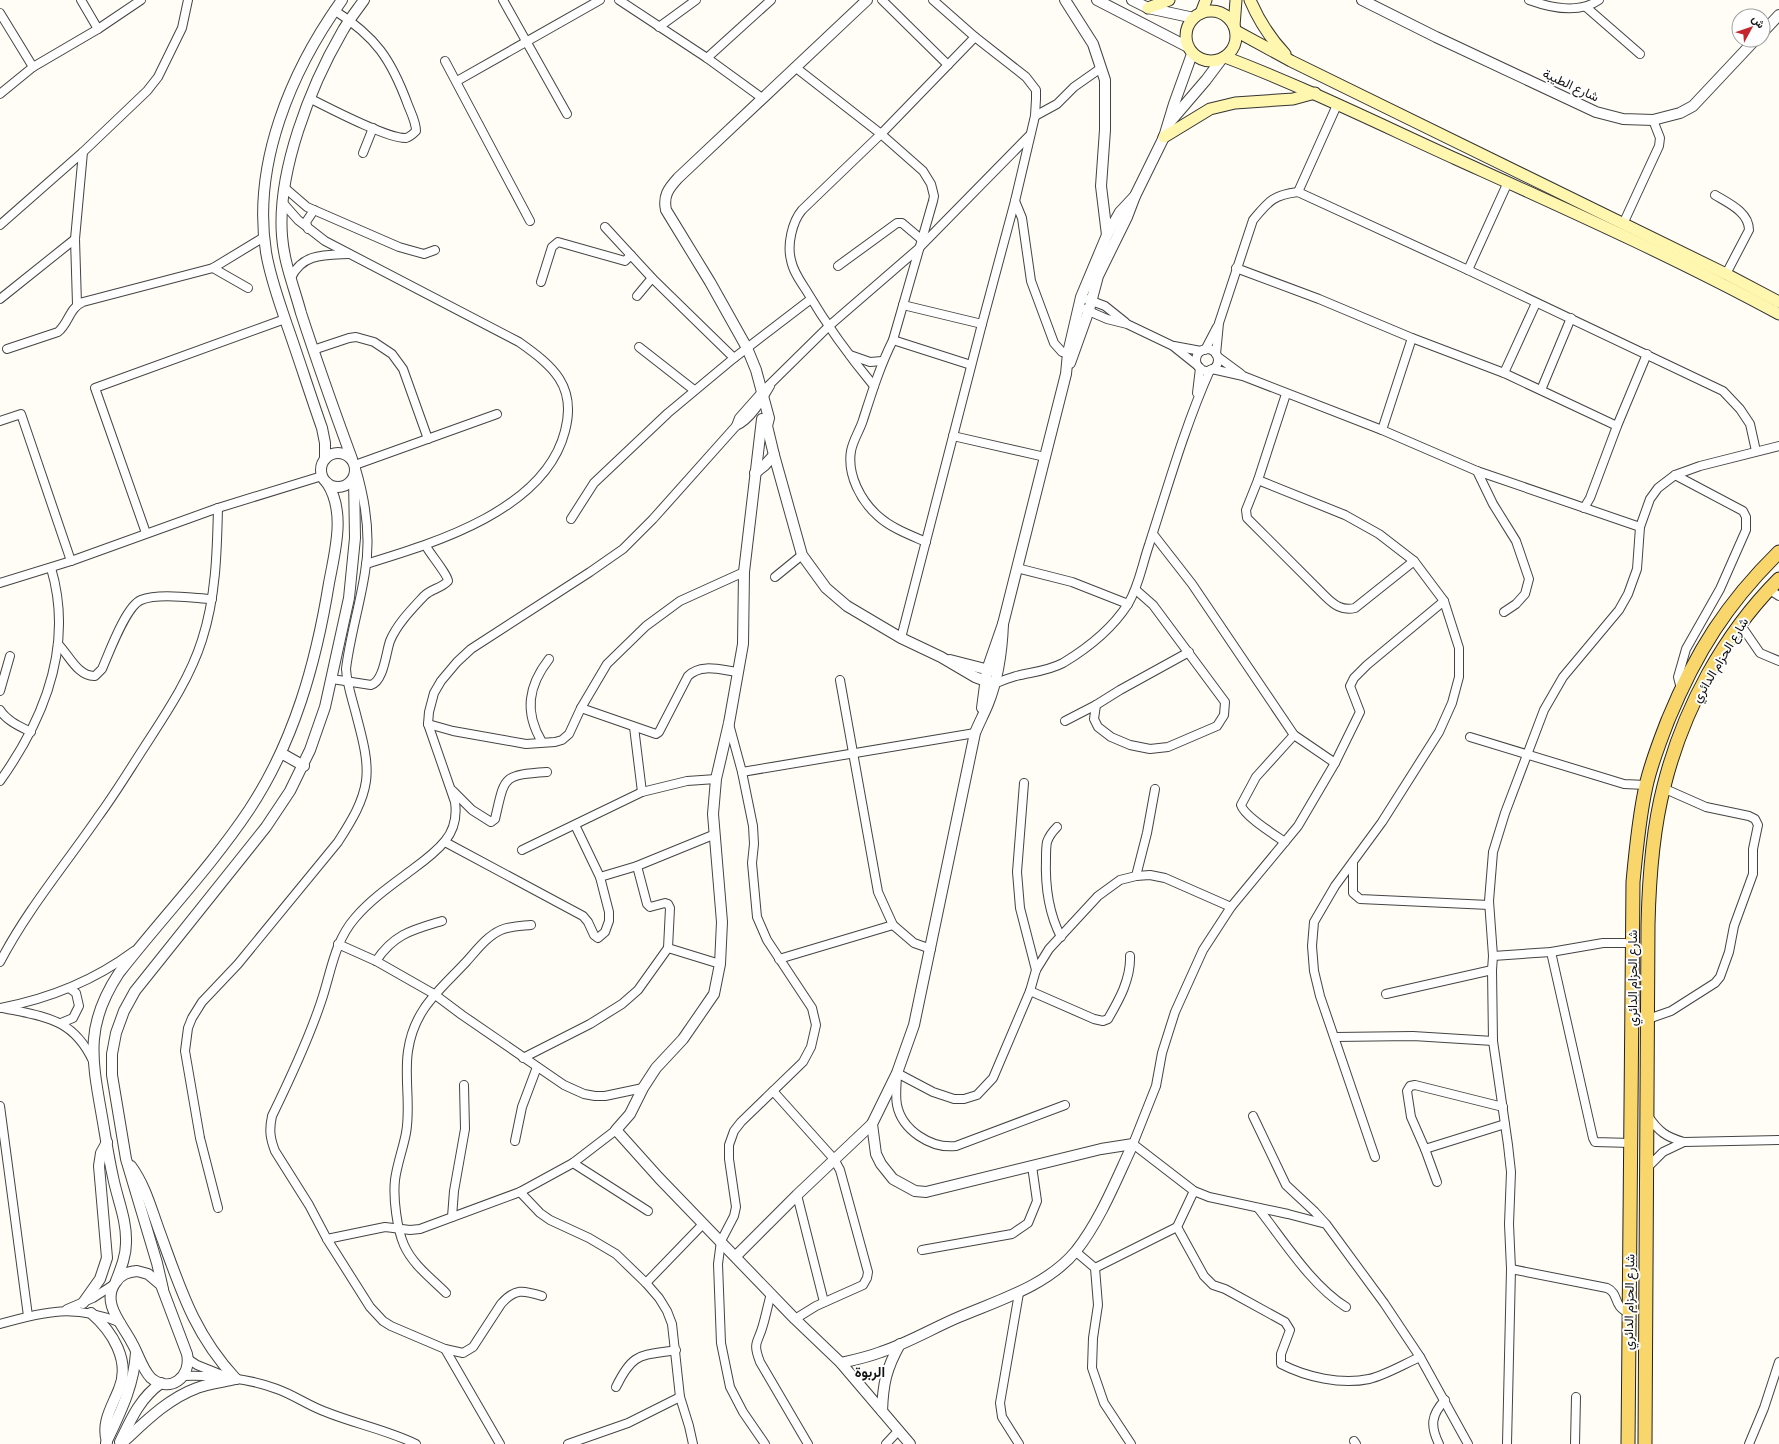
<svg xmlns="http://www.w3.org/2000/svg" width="1779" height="1444" font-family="'Crimson Pro',Vazirmatn,serif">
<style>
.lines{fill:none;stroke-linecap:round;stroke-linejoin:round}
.minor-casing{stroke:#444;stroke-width:10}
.tertiary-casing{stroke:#444;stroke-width:12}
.secondary-casing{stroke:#333;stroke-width:13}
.primary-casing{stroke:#222;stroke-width:15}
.minor{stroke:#fff;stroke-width:8}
.tertiary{stroke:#fff;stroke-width:10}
.secondary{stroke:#fff6b0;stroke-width:11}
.primary{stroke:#f9d66b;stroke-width:13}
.labels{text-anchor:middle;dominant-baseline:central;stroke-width:4;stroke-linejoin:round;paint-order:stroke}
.street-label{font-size:13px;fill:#111;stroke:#fff}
.neighbourhood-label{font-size:14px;font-weight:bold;fill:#111;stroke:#fff}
</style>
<rect width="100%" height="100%" fill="#fffdf5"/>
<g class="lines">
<g class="minor-casing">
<g id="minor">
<path d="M81,0L98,29"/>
<path d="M503,0L567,114"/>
<path d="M619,0L707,58L762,98"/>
<path d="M882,0L948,65"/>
<path d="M1529,0C1551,8 1579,14 1599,0"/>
<path d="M1586,7L1640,54"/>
<path d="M0,13L33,67"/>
<path d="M659,27L696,0"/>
<path d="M707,58L771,0"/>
<path d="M445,61L530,221"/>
<path d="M795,67L881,134L923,171L931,184L934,196L933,201L893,340C880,366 872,392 863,420C860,430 853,440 851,451C847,475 861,501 878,516C891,528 910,535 926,542"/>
<path d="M457,81L600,0"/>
<path d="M0,94L33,67L98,29L141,0"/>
<path d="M311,99C329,108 388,139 406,138C410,137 413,134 416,131C416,122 411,113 408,105C391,59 376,37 334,10"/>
<path d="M1035,116L1057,104L1074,87L1101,68"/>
<path d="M363,153L373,128"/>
<path d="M285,188L307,207L399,247L424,254L435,250"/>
<path d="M1298,192L1337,105"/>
<path d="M1715,195C1728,203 1749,212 1749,230L1726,274"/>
<path d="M1015,201L1022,218L1031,281L1054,343L1062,352L1068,353"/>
<path d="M283,203L298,220L325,241L519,342C553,366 577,386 565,431C545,510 435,543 366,564"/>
<path d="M1623,224L1659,146L1660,138L1653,120"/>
<path d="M0,225L83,152L147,91L158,77L182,28L188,0"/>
<path d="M605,227L652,278L734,358"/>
<path d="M308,229L306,222L314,210"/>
<path d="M838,266L897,223H902L921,239"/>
<path d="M213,268L248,288"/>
<path d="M1236,268L1319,299L1412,338L1504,373L1617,426"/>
<path d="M1468,270L1508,182"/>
<path d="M291,278C302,253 325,255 349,254"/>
<path d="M541,282L552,247L558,242L625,261L631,255"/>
<path d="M637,296L652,278"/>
<path d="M1081,297L1105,306L1125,322"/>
<path d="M0,299L75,239"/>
<path d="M77,304L75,239L83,152"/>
<path d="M903,305L982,324"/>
<path d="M1084,309L1107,319L1127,324L1173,346L1198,366"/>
<path d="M893,340L971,365"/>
<path d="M1174,346L1201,351"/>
<path d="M639,347L694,390"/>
<path d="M7,349L58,332C69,323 69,308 83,302L213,268L264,237"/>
<circle cx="1207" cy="360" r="11"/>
<path d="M313,350L349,338L356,337L374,342L392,354L403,369L428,439"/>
<path d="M1205,350L1217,327"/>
<path d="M1216,354L1219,323L1253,220C1269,201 1273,195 1298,192L1468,270L1723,391L1740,409L1750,424L1756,451"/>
<path d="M850,355L870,362L882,361"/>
<path d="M1218,357L1241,374"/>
<path d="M1212,369L1243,376L1382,430L1477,471L1640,527"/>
<path d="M1504,373L1536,303"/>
<path d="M874,386C849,356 826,324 806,290C800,281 793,271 791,260C787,245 792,222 802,210L881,134L975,37"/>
<path d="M1541,390L1571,318"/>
<path d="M1197,393L1200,368"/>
<path d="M1286,394L1258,480L1246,510L1247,518L1325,596C1334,605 1342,611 1355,608L1414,561"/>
<path d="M0,421L21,414L71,561"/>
<path d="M736,426L739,418L762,392L829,326L918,249L1030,135"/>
<path d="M1382,430L1412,338"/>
<path d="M953,436L1045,457"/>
<path d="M355,465L497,414"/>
<path d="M1477,471L1493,504L1516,541L1529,579L1525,594L1516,604L1504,612"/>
<path d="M1675,475L1743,511L1746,517V530L1720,589L1686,649L1678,677L1681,689"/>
<path d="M1258,480L1345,515L1379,534L1414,561L1444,601L1459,648V677L1452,703L1439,732L1382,822L1335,886L1314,922L1312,946L1314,971L1320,996L1375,1157"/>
<path d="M1584,508L1590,498L1617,426L1647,354"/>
<path d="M571,519L594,483L668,413L734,358L811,299"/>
<path d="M146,533L95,388L285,319"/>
<path d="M1153,534L1192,584L1294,735L1335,763"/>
<path d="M1017,568L1072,582L1128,604"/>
<path d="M775,577L802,555"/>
<path d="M0,583L71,561L218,508L322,476"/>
<path d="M1768,589L1779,596"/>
<path d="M1444,601L1367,665L1354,678L1350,686L1360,712L1335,763L1298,826L1231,907L1203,950L1175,1012L1162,1053L1156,1086L1133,1144L1194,1191L1209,1197L1288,1214L1326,1224L1384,1303L1420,1357L1468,1444"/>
<path d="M1740,624L1760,653L1779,661"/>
<path d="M901,638L982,324L1015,201L1035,116L1036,99V90L1026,77L975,37L933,0"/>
<path d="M58,644C69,655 78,677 95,676L102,669C109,653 126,606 141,600C159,593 192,598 212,599"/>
<path d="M332,679L371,685C384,681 386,652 390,641C397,624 412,609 424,596C431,589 442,588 448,581C448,575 430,554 426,546"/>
<path d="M840,680L878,892L893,925L914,943L931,949"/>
<path d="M994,684C1001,681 1009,678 1016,676C1032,672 1048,671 1063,663C1088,648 1112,629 1128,604C1139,586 1142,565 1149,545C1168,486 1185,426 1210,370"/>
<path d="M0,691L10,656"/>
<path d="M1096,705L1120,690L1189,652"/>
<path d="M581,708L656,734L659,732L688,676C701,663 721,670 738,672"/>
<path d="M0,710C7,721 19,726 31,732"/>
<path d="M1065,721L1096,705L1094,719L1098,727L1111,737L1130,745L1150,749L1168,747L1217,726L1224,715L1225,702L1153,605L1136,590"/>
<path d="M428,724L453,731L526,744L555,742L562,740L569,734L581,708L607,664L646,626L680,601L744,572"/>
<path d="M729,724L742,772L753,826L754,844L752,863L757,917L767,940L812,1008L816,1025L811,1047L803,1062L741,1122L734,1131L729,1145V1159L736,1207L734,1216L721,1241L718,1264L721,1343L730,1387L743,1412L765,1444"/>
<path d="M634,727L642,792"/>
<path d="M1470,737L1624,784L1646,785"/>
<path d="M542,742C524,712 528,686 549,659"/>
<path d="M742,772L975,733"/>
<path d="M0,781C45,718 74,645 51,568"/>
<path d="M1024,783L1017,872L1020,908L1036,970"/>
<path d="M453,791L472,810L491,822L495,819C505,776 502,775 547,772"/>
<path d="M1057,827C1053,831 1049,836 1047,842C1046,847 1046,853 1046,858C1045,885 1048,912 1061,937"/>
<path d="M445,842L583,916L588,922L594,935L598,938L605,932L609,921V912L600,877L575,825"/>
<path d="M1285,842C1275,835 1244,816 1241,805L1256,777L1294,735"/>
<path d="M522,850L642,792L687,781L716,779"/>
<path d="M1353,862V893L1360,899L1489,905"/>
<path d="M1136,876L1147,833L1155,789"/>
<path d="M600,877L637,866L713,835"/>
<path d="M338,944L376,961L434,994L462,1015L564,1085L584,1094L595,1096H605L643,1088"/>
<path d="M668,948L720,964"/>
<path d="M1551,952L1593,1138L1595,1142L1631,1143"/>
<path d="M1493,956L1551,952L1603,943H1632"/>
<path d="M779,959L893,925"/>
<path d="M376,961C394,934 412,930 442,921"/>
<path d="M0,962C27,910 65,865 98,817C115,794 130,769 145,746C167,712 190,678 202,640C216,597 217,552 218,508"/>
<path d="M1030,991L1094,1019L1103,1021L1108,1019C1119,1000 1131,979 1130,956"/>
<path d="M1386,994L1492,970"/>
<path d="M0,1008C48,999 95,980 134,951"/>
<path d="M3,1008C45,1017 73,1018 93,1061"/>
<path d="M1648,1019L1671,1011L1715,983L1720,977L1729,952L1734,926L1753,874V849L1758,825L1755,819L1749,816L1706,807L1663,788"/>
<path d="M61,1023L73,1018L79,1006L76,993L69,988"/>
<path d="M1335,1037L1413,1036L1493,1041"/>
<path d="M523,1058L590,1024L622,1004L638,990L668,948L670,908L668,904L665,903L650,907L647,904L637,866"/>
<path d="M773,1091L834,1159L840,1170L868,1272L867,1278L863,1285L816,1306L795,1319"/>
<path d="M1065,1105L956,1146C931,1149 902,1130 897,1105C895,1095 897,1083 897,1073L933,1092L954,1099H964L977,1095L993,1078L1030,991L1036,970L1049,949L1098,896L1120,880L1136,876L1150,875L1165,878L1231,907"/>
<path d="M0,1106L28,1316"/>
<path d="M1253,1116L1286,1185L1315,1212L1325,1223"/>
<path d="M1648,1116C1659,1132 1666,1137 1684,1142L1779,1140"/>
<path d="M515,1141L522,1107L537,1067"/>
<path d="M1425,1149L1505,1124"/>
<path d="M573,1163L648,1211"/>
<path d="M1647,1168L1663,1152L1684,1142"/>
<path d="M1437,1182L1425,1149L1411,1117L1407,1091L1410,1086L1415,1085L1503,1107"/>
<path d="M1194,1191L1177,1227L1204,1276L1213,1285L1225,1289L1285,1322L1290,1330L1281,1354V1364C1306,1377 1341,1385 1369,1379C1386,1375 1404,1364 1420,1357"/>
<path d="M520,1192L540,1213L550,1220L589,1238L616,1254L646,1283L659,1298L667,1311L672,1324L680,1397L689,1426L693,1444"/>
<path d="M797,1195L824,1302"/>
<path d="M218,1208L200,1138L185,1051L188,1028L192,1018L202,1002L238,964L338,842C350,823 363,803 366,781C369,759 361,734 356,714C352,698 347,685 346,669C350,636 360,605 365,572C371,538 366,503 356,469"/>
<path d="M1258,1208C1284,1241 1311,1285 1346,1307"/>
<path d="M452,1217L454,1191L465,1129L464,1085"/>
<path d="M327,1239L385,1227L410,1230L420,1229L520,1192L573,1163L616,1130"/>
<path d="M922,1250L1012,1234L1028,1223L1037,1201L1032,1166"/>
<path d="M1075,1251L1095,1268L1098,1305L1093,1338L1092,1368L1104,1403L1131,1444"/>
<path d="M1095,1268L1177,1227"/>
<path d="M1511,1269L1607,1288C1620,1294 1612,1306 1629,1313"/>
<path d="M646,1283L703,1224"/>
<path d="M446,1293C431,1278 413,1265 404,1245C397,1229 393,1198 395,1180C397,1164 403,1149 406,1133C411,1106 404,1078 408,1051C414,1009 439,991 466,962C476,951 487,936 501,930C510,926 522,926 531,925"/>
<path d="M771,1294C768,1304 766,1315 763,1325C758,1344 752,1341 760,1362L808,1444"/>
<path d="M67,1309L93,1298L113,1285"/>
<path d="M0,1324C46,1311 75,1304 121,1323"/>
<path d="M445,1349L463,1353L473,1347L501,1304C515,1288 523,1290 542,1296"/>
<path d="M188,1359L197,1365L222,1375"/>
<path d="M183,1376C212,1375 249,1378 277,1389C294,1395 309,1406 326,1412C356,1424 387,1430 416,1444"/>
<path d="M616,1387C633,1352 640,1356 676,1350"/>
<path d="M1354,1441L1356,1444"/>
<path d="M500,1444L445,1349L391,1326L383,1321L370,1307L327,1239L309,1205L275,1151C270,1138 269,1130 272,1116C290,1079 308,1041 321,1002C331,973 334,942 355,918C371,899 393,884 413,869C424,861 436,852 445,841C454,830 457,816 455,802L428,724L429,712L434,693L441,681L457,662L471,649L590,572L623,549L653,519L736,426C750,421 763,398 770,386"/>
<path d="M568,1444L628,1423L680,1397"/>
<path d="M886,1444L899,1430"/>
<path d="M1019,1444L1002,1417L1000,1403L1019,1293"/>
<path d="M1439,1444C1430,1426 1431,1415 1445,1400"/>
<path d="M1507,1444L1511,1269L1509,1224L1511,1172L1508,1145L1493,1041L1492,970L1493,956L1489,901L1493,852L1505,813L1544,710L1563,677L1619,610L1628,594L1637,569L1640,527L1650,499L1658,488L1675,475L1700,466L1779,446"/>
<path d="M1575,1444L1576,1397"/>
<path d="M1749,1444L1764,1408L1779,1362"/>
</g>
</g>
<g class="tertiary-casing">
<g id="tertiary">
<path d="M867,0L678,178C668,189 663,196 666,210L710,282L747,348L756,370L769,418L767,426L774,455L802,555L826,588L847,606L901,638L941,657L975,677L994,684"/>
<path d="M1065,0L1093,44L1105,80V130L1101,186L1107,235"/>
<path d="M1097,0L1188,47"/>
<path d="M1132,0L1148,8L1194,18"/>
<path d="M1362,0L1436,37L1596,112L1623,119L1653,120L1680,113L1693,106L1755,40"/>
<path d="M1763,32L1779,15"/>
<path d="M1170,122L1206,80L1221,60"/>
<path d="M1070,363L1089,310L1098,276L1127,217L1135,196L1164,137L1174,104L1192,54"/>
<path d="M762,419L744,572L743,644L729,723L716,779L713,814L722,922L720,964L714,994L683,1039L656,1068L643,1088L630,1114L616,1130L659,1178L795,1319L841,1363L910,1444"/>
<circle cx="338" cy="470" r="17"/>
<path d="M325,459V443L322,428C310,394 299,359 287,325C279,301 270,277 266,252C252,164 291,71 342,0"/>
<path d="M352,459C334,410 317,362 301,313C294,287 284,263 282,236C277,172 310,87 342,32C348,21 357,10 364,0"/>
<path d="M755,473L765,465L774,455"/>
<path d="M1003,624C1002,650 998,679 988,704C984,714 979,723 975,733L914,1025L897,1073L872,1124L876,1154L881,1164L893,1179L915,1191L926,1192L1101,1149L1133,1144"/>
<path d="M950,660L993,671"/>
<path d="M982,708L987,670L1003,624L1045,457L1066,374L1068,353L1081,297L1107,235L1120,212L1135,196"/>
<path d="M281,753L304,766"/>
<path d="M131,1166C145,1185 151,1208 159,1230C180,1287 193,1333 236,1379"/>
<path d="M736,1256L797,1195L872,1124"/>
<path d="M137,1271L148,1274L161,1285L187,1354C192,1377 170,1394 151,1378C142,1369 138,1353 132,1343C123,1325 100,1302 116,1282C121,1274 128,1272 137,1271Z"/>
<path d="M116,1281C121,1268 126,1256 126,1243C127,1220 117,1198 113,1177C108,1155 105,1133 101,1111C91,1055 86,1023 119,973C161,919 211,867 249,810C294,742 316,663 329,583C335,551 346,512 327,483"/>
<path d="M163,1289L157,1263L126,1159L112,1075V1054L116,1033L124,1011L135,991L266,827L290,791L310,750L325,707L349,598L355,538L354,478"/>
<path d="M83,1303L100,1279L107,1258L99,1166L101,1153L107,1142"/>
<path d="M91,1313C112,1331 131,1361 119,1389C112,1407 101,1422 107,1442"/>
<path d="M841,1363C854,1360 868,1357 881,1352C908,1343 933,1328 959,1317C999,1300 1047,1286 1076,1251C1101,1219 1116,1180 1133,1144"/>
<path d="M882,1411C883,1384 886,1369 900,1344"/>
<path d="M120,1442C131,1419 140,1398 161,1383"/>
<path d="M106,1443C120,1413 134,1386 136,1352"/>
<path d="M121,1444C144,1423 167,1399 197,1388C209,1383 224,1382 236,1379"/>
</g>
</g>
<g class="secondary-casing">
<g id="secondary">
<path d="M1250,0C1259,21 1270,38 1285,54"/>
<path d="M1148,8L1169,0"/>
<circle cx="1211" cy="36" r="25"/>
<path d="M1201,13L1206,0"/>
<path d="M1234,26L1236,0"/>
<path d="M1236,31L1291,61L1726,274L1779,302"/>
<path d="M1225,57C1304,87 1379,124 1456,159C1564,208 1674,257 1779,314"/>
<path d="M1164,137L1210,109L1235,103L1293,99L1315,93"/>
</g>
</g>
<g class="primary-casing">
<g id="primary">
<path d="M1628,1444L1633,882C1636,850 1639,817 1646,786C1651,763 1660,741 1668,720C1696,652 1727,603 1779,552"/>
<path d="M1645,1444L1648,925C1649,879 1652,832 1664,786C1683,710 1723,635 1779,579"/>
</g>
</g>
<use href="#minor" class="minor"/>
<use href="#tertiary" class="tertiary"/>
<use href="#secondary" class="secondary"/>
<use href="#primary" class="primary"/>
</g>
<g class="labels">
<g class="street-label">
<text transform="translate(1571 85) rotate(25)">شارع الطيبة</text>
<text transform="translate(1720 660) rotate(-59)">شارع الحزام الدائري</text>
<text transform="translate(1632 978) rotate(-90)">شارع الحزام الدائري</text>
<text transform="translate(1629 1302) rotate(-89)">شارع الحزام الدائري</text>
</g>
<g class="neighbourhood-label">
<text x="870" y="1372">الربوة</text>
</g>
</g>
<g transform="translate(1751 28) rotate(50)"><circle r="19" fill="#ffffff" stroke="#a0a0a0"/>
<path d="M0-3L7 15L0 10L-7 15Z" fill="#c4262e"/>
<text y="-6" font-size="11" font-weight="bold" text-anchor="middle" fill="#111111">ش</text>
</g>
</svg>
